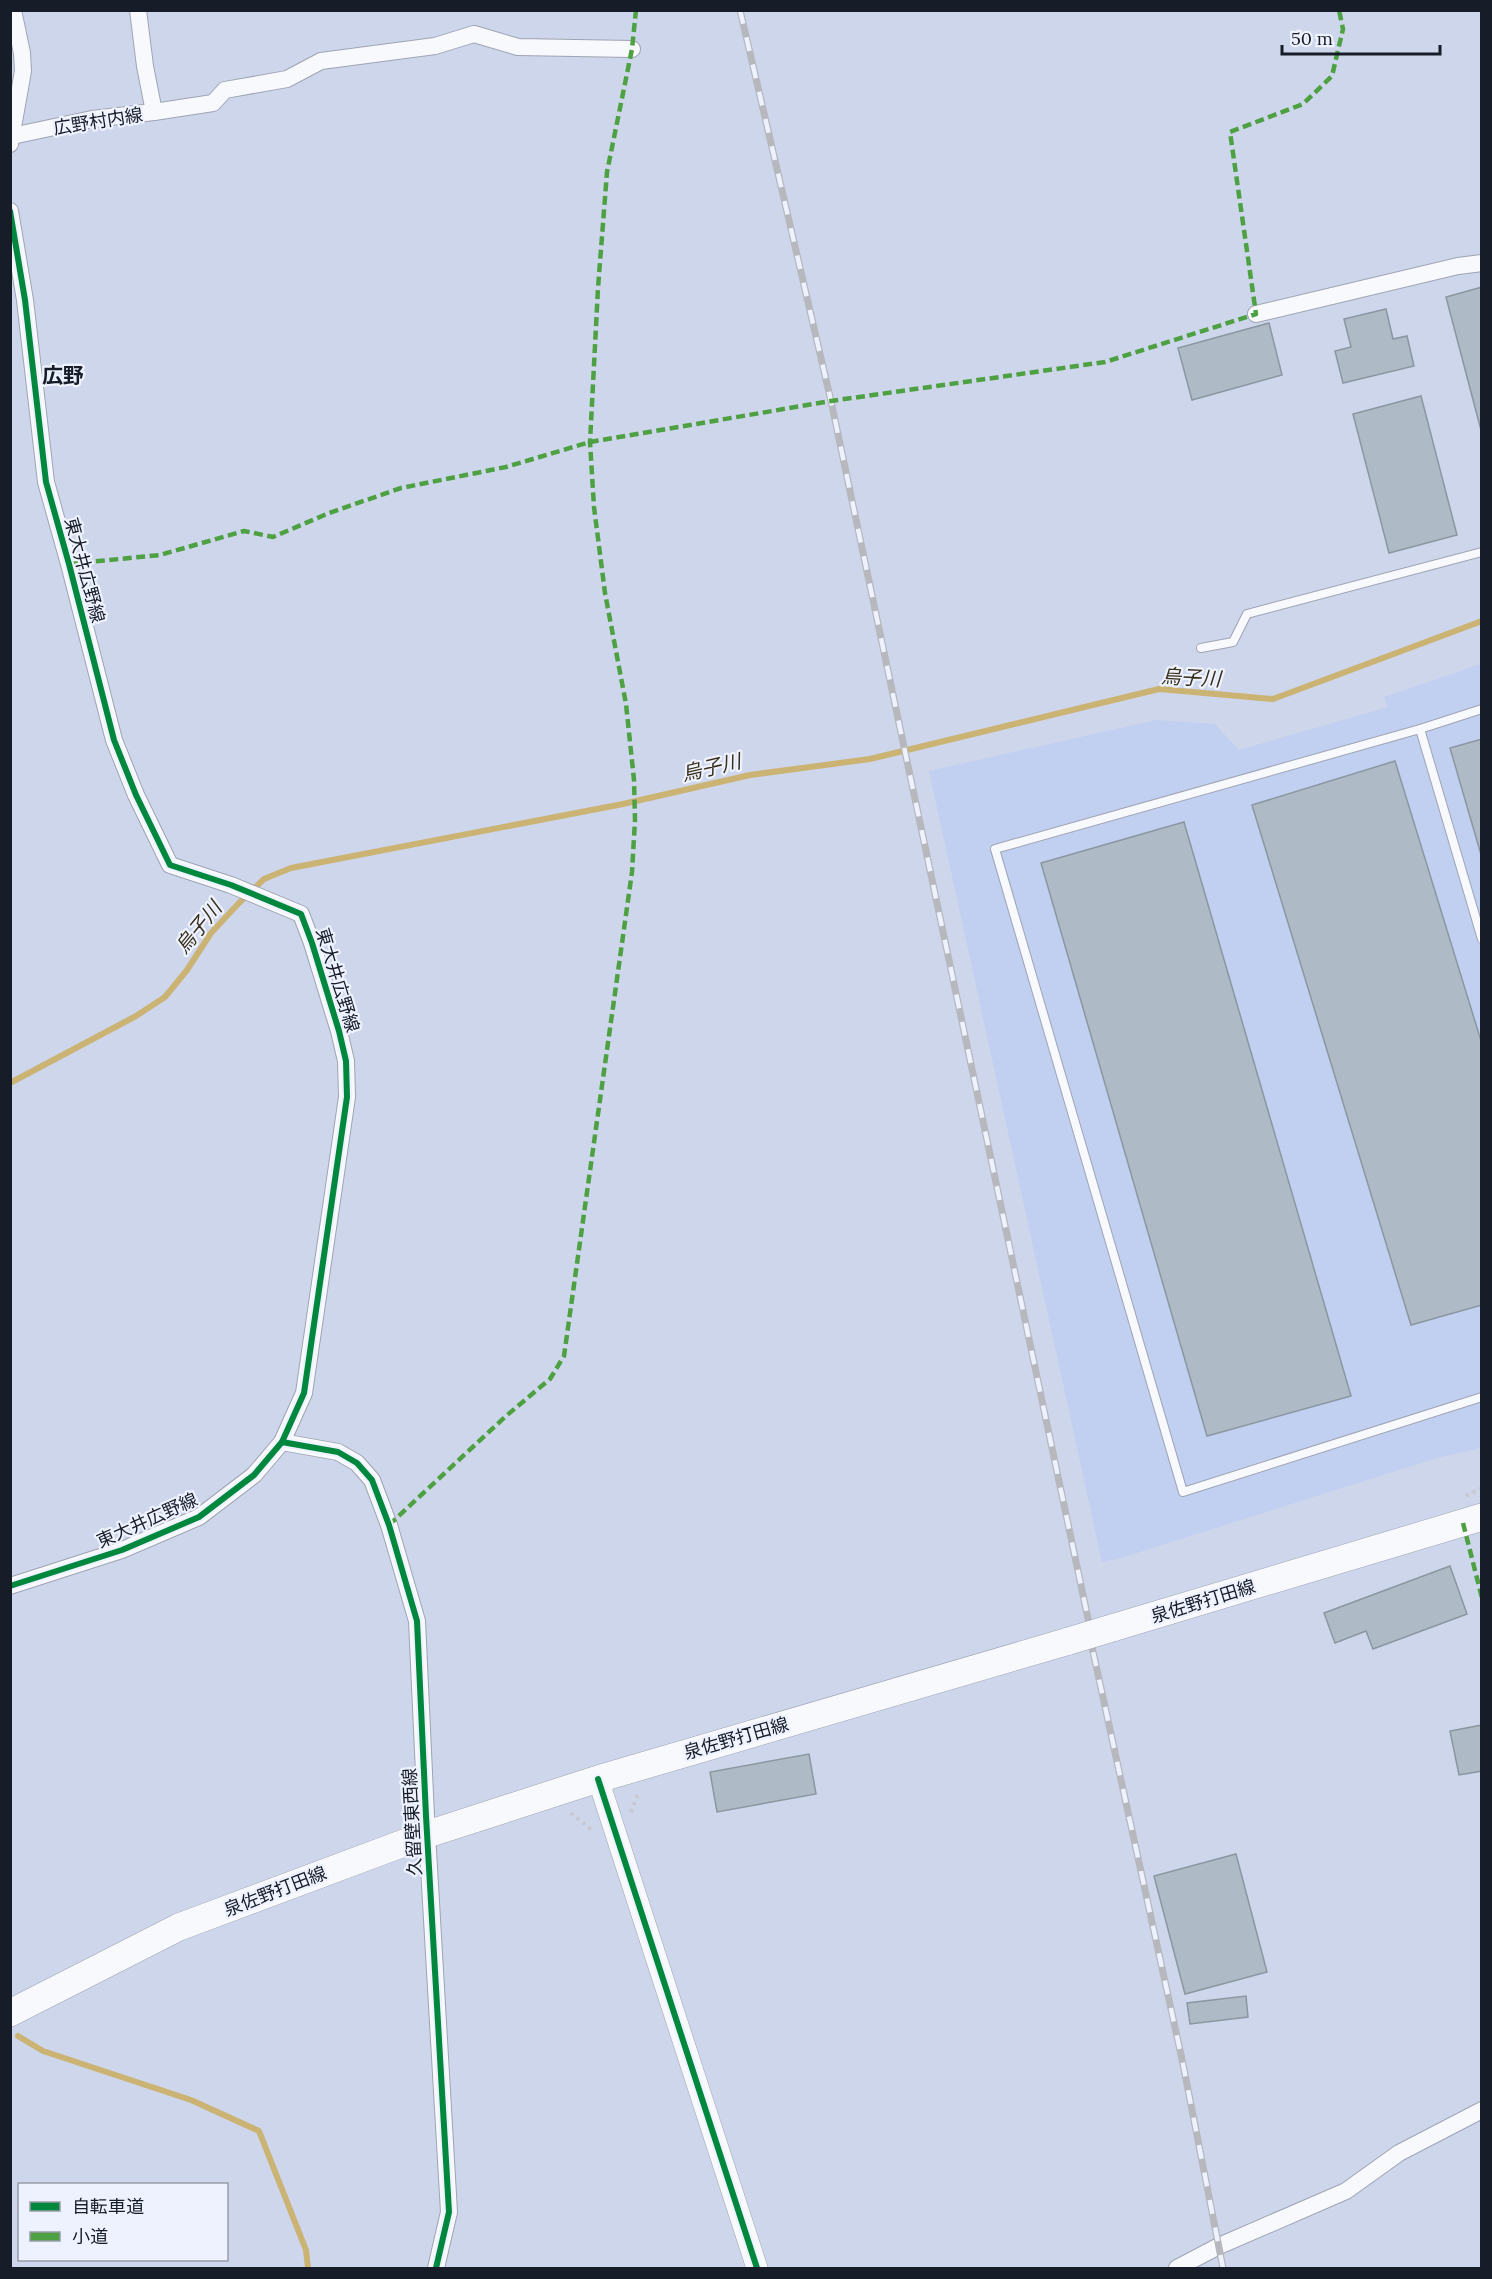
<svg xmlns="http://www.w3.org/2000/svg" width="1492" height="2279" font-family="Lora,'Noto Sans JP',serif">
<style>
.built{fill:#c1cff0}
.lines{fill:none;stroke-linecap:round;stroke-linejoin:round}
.stream{stroke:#cbb374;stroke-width:6}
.building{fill:#aebbc6;stroke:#8a97a1;stroke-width:1.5}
.service-casing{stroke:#9ea4b4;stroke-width:10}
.minor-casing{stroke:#9ea4b4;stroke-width:18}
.tertiary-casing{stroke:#9ea4b4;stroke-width:22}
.primary-casing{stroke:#9ea4b4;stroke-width:28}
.path{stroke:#c7c9cf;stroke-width:4;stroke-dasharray:3 4.5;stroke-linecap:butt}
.service{stroke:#f8f9fc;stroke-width:8}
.minor{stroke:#f8f9fc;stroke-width:16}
.tertiary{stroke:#f8f9fc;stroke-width:21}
.primary{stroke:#f8f9fc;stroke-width:27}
.rail-casing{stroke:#b6b8bd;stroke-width:7}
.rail{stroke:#edf2fe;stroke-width:4.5;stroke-dasharray:14;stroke-linecap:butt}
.primary-bridge-casing{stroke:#9ea4b4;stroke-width:28;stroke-linecap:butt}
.primary-bridge{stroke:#f8f9fc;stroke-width:27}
.quiet{stroke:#4ea142;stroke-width:4.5;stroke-dasharray:9 4.5;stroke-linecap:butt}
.cycleway-casing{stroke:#edf2fe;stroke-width:10}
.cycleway{stroke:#00873e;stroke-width:6}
.labels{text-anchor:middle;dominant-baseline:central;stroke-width:4.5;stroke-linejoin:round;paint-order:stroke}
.street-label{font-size:18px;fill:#171c29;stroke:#edf2fe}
.water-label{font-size:20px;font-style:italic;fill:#382f1a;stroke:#edf2fe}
.quarter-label{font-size:21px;font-weight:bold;fill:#171c29;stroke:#edf2fe}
</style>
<rect width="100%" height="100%" fill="#ced6eb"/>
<path class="built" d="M1481,664V1448L1437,1458L1121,1558L1102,1562L929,771L1156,720L1215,724L1239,750L1388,707L1384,697Z"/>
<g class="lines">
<g class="stream">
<path d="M10,1083L136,1016L165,997L187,970L211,933L239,903L264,879L291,868L623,804L750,775L870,759L1159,689L1273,699L1482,621"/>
<path d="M18,2036L43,2051L191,2100L259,2131L306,2250L308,2268"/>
</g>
</g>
<g class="building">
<path d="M1482,287V434L1446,297Z"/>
<path d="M1386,309L1393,339L1407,336L1414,366L1343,383L1335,351L1351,347L1344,319Z"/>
<path d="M1269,323L1282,375L1192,400L1178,348Z"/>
<path d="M1421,396L1457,535L1389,553L1353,414Z"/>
<path d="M1482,739V858L1450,748Z"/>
<path d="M1395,761L1482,1044V1305L1411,1325L1252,805Z"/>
<path d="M1184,822L1351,1396L1207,1436L1041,863Z"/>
<path d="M1450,1566L1467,1614L1373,1649L1366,1631L1335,1643L1324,1613Z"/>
<path d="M1482,1725V1771L1459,1775L1450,1731Z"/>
<path d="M809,1754L816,1794L717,1812L710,1772Z"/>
<path d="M1236,1854L1267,1972L1185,1994L1154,1876Z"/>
<path d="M1246,1996L1248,2017L1190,2024L1187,2003Z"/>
</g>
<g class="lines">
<g class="service-casing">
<g id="service">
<path d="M1201,648L1233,642L1247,614L1482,552"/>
<path d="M1482,709L1420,729L1482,939"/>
<path d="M1420,729L995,849L1183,1492L1482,1397"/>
</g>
</g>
<g class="minor-casing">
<g id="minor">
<path d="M154,112L213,103L225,90L287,79L321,61L435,46L474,34L518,47L632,49"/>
<path d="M12,136L92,119L154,112L145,66L138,10"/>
<path d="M10,144L23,71L22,53L13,10"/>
<path d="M10,211L25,300L46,482L69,564L114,740L136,795L170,865L231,885L301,914L312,943L339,1031L346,1061L347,1097L304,1393L282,1442L254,1475L199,1517L122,1550L10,1586"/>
<path d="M1256,314L1458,266L1482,263"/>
<path d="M282,1442L338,1452L357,1463L372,1480L389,1525L417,1621L426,1816L449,2212L436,2268"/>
<path d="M1177,2268L1219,2246L1346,2191L1399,2153L1482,2110"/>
</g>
</g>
<g class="tertiary-casing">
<path id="tertiary" d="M598,1779L757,2268"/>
</g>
<g class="primary-casing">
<g id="primary">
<path d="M1112,1628L1482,1517"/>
<path d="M10,2013L179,1927L428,1834L598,1779L1069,1641"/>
</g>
</g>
<g class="path">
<path d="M1466,1496L1482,1488"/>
<path d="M631,1812L639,1791"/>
<path d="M571,1813L593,1831"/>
</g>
<use href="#service" class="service"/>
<use href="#minor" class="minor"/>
<use href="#tertiary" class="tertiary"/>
<use href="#primary" class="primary"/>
<g class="rail-casing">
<path id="rail" d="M740,10L831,401L1090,1628L1092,1647L1183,2064L1223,2268"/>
</g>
<use href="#rail" class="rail"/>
<g class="primary-bridge-casing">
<path id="primary-bridge" d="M1069,1641L1112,1628"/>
</g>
<use href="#primary-bridge" class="primary-bridge"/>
<g class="quiet">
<path d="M69,564L160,555L244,531L273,537L329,513L401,488L506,467L590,442L831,401L1105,362L1256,314L1230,132L1303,104L1332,76L1343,29L1339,10"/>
<path d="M1463,1523L1482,1598"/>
<path d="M389,1525L506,1416L550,1379L564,1356L632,872L635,820L634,780L626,704L605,593L594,507L590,442L598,288L607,172L632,49L636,10"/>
</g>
<g class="cycleway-casing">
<g id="cycleway">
<path d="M10,211L25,300L46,482L69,564L114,740L136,795L170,865L231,885L301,914L312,943L339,1031L346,1061L347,1097L304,1393L282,1442L254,1475L199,1517L122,1550L10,1586"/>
<path d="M282,1442L338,1452L357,1463L372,1480L389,1525L417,1621L426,1816L449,2212L436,2268"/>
<path d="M598,1779L757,2268"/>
</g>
</g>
<use href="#cycleway" class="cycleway"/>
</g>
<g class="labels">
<g class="street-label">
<text transform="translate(98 121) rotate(-9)">広野村内線</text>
<text transform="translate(85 570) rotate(75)">東大井広野線</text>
<text transform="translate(338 980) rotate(73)">東大井広野線</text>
<text transform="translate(147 1520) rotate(-24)">東大井広野線</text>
<text transform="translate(1203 1601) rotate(-17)">泉佐野打田線</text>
<text transform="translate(736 1738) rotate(-16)">泉佐野打田線</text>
<text transform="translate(412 1822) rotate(-93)">久留壁東西線</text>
<text transform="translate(275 1891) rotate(-21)">泉佐野打田線</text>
</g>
<g class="water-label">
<text transform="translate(1191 677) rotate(3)">烏子川</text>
<text transform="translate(711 767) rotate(-13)">烏子川</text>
<text transform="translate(198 927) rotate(-51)">烏子川</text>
</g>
<g class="quarter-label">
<text x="63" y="375">広野</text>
</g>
</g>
<rect width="1492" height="2279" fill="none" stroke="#171c29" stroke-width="24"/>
<rect x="18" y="2183" width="210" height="78" fill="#edf2fe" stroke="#979ca9" stroke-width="1.5"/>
<rect x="30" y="2202" width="30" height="9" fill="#00873e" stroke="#979ca9" stroke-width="1.5"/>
<text x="72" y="2213" font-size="18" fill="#171c29">自転車道</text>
<rect x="30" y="2232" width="30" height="9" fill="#4ea142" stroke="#979ca9" stroke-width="1.5"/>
<text x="72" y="2243" font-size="18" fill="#171c29">小道</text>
<path d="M1282 45v9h158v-9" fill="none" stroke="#171c29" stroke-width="3"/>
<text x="1291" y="45" font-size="18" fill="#171c29" stroke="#edf2fe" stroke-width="4.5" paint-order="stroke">50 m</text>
</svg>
